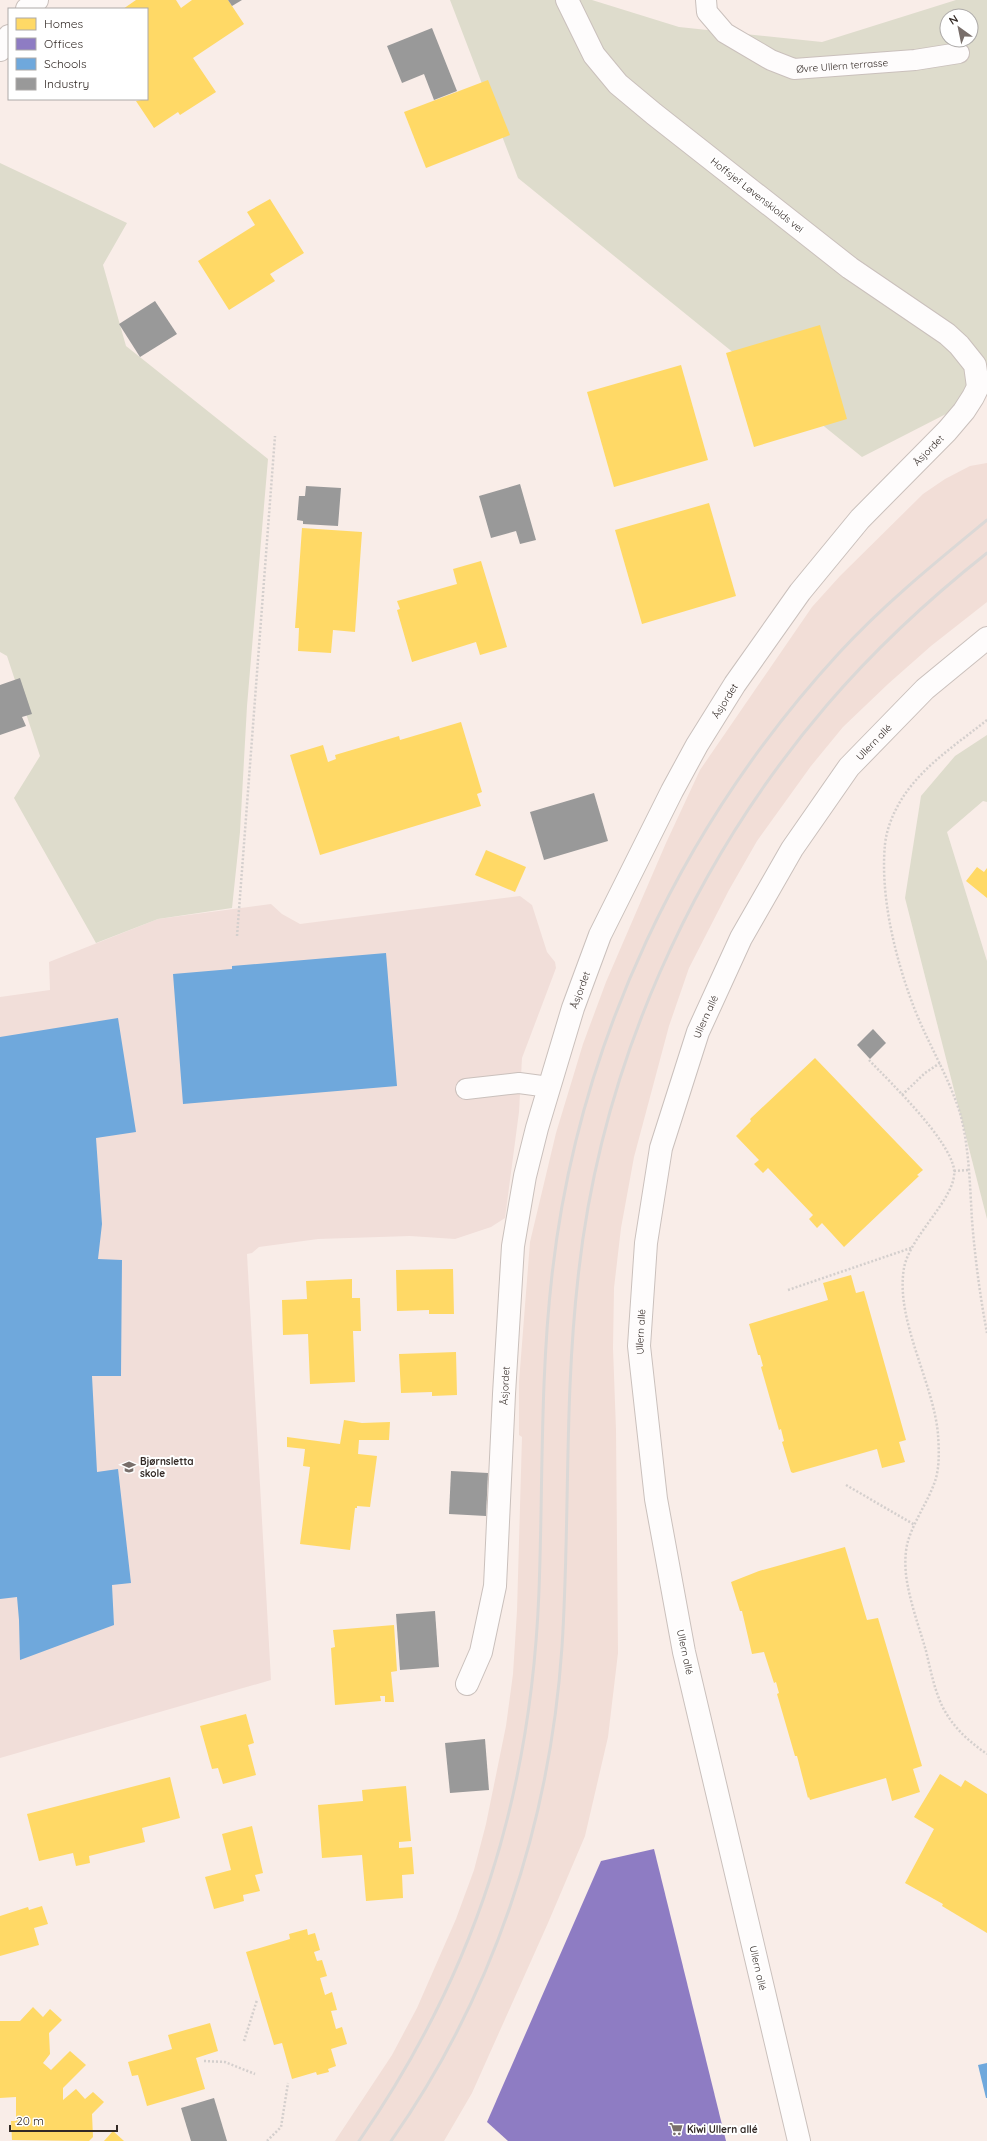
<svg xmlns="http://www.w3.org/2000/svg" width="987" height="2141" font-family="Quicksand,sans-serif">
<style>
.built{fill:#f2ded7}
.education{fill:#f1ded9}
.green{fill:#dedccc;fill-rule:evenodd}
.homes{fill:#ffd966}
.offices{fill:#8e7cc3}
.schools{fill:#6fa8dc}
.industry{fill:#999}
.lines{fill:none;stroke-linecap:round;stroke-linejoin:round}
.lane-casing{stroke:#cac0bc;stroke-width:22}
.street-casing{stroke:#cac0bc;stroke-width:24}
.path{stroke:#d4cfcd;stroke-width:2.5;stroke-dasharray:2 2;stroke-linecap:butt}
.lane{stroke:#fefcfc;stroke-width:20}
.street{stroke:#fefcfc;stroke-width:22}
.rail{stroke:#dbd8d6;stroke-width:3}
.labels{text-anchor:middle;dominant-baseline:central;stroke-width:4;stroke-linejoin:round;paint-order:stroke}
.street-label{font-size:10px;fill:#332a26;stroke:#fff}
.poi-label{font-size:10px;font-weight:bold;fill:#332a26;stroke:#fff;text-anchor:start}
</style>
<rect width="100%" height="100%" fill="#f9ede8"/>
<path class="built" d="M987,463V602L931,646L888,684L843,727L811,766L757,841L729,890L689,968L669,1026L634,1157L621,1228L614,1288L613,1348L616,1430L618,1653L608,1737L585,1836L548,1923L472,2093L444,2141H335L392,2055L417,2008L456,1919L474,1870L486,1824L506,1726L513,1674L517,1611L522,1437L519,1435V1382L530,1242L556,1133L583,1044L606,982L666,843L700,770L812,607L840,576L923,494L945,479L970,466Z"/>
<path class="education" d="M520,896L532,905L547,952L555,962L556,968L522,1058L519,1112L505,1218L491,1227L455,1239L410,1236L318,1239L259,1247L252,1253L247,1254L271,1680L0,1758V997L50,990L49,962L158,919L271,904L282,914L300,924Z"/>
<g class="green">
<path d="M450,0H592L679,27L822,42L956,0H987V393L862,457L518,178ZM947,16H971V40H947Z"/>
<path d="M0,163L127,223L103,265L126,346L268,459L247,706L240,832L232,908L158,919L96,943L14,798L40,756L7,656L0,652Z"/>
<path d="M987,735V802L983,801L947,832L987,961V1219L905,898L921,796L955,756Z"/>
</g>
<g class="homes">
<path d="M136,0H176L181,8L192,0H228L244,24L193,58L216,92L180,115L178,112L154,128L136,101L147,99V9H123Z"/>
<path d="M488,80L510,135L426,168L404,112Z"/>
<path d="M270,199L304,253L270,274L275,281L229,310L198,261L255,225L247,212Z"/>
<path d="M820,325L847,419L754,447L726,353Z"/>
<path d="M681,365L708,460L614,487L587,392Z"/>
<path d="M709,503L736,596L642,624L615,530Z"/>
<path d="M302,528L362,532L355,632L333,630L331,653L298,651L299,628H295Z"/>
<path d="M481,561L507,647L480,655L476,642L412,662L397,610L400,609L397,601L457,584L453,569Z"/>
<path d="M461,722L482,792L477,794L481,806L320,855L290,755L323,745L328,762L336,759L335,755L399,736L400,740Z"/>
<path d="M486,850L526,867L515,892L475,875Z"/>
<path d="M977,867L984,872L987,868V898L966,881Z"/>
<path d="M815,1058L923,1170L917,1175L919,1176L844,1247L822,1223L817,1228L809,1219L813,1215L768,1168L763,1173L754,1164L759,1160L736,1136L751,1121L750,1119Z"/>
<path d="M453,1269L454,1314H429V1310L397,1311L396,1270Z"/>
<path d="M851,1275L856,1293L864,1291L906,1440L899,1442L905,1462L882,1468L877,1449L793,1473L791,1472L782,1442L784,1441L781,1429L779,1430L761,1367L763,1366L760,1355H758L749,1324L828,1300L823,1283Z"/>
<path d="M352,1279V1298H360L361,1331H353L355,1382L310,1384L308,1334L283,1335L282,1300L307,1299L306,1281Z"/>
<path d="M456,1352L457,1395L432,1396V1392L401,1393L399,1354Z"/>
<path d="M344,1420L362,1423L390,1422L389,1440H359L358,1454L377,1456L370,1507L357,1506V1508H355L350,1550L300,1544L310,1467L303,1466L305,1449L287,1447V1437L340,1444Z"/>
<path d="M845,1547L867,1620L878,1618L922,1766L913,1769L920,1792L892,1801L886,1778L810,1800L809,1797L808,1798L797,1756H795L777,1694L779,1693L776,1682L774,1683L764,1652L752,1654L742,1611H740L731,1582L759,1571Z"/>
<path d="M394,1625L397,1671L391,1672L394,1702H385V1696H380L381,1701L335,1705L331,1648L335,1647L333,1630Z"/>
<path d="M246,1714L254,1743L248,1745L256,1775L223,1784L218,1768L212,1769L200,1726Z"/>
<path d="M940,1774L961,1787L965,1780L987,1794V1933L942,1906L943,1904L905,1883L934,1829L914,1817Z"/>
<path d="M170,1777L180,1818L142,1828L145,1842L89,1856L90,1863L76,1866L73,1853L39,1861L27,1814Z"/>
<path d="M406,1786L411,1841L399,1842V1848L412,1847L414,1874L402,1875L403,1898L366,1901L362,1855L322,1858L318,1805L363,1801L362,1790Z"/>
<path d="M252,1826L263,1873L255,1875L260,1891L243,1895L244,1901L214,1909L205,1877L231,1870L222,1834Z"/>
<path d="M42,1906L48,1924L34,1928L39,1945L0,1956V1916L28,1907L29,1910Z"/>
<path d="M307,1929L308,1935L315,1933L320,1950L314,1952L317,1961L322,1960L327,1976L320,1978L325,1995L332,1992L337,2010L331,2011L336,2029L342,2027L347,2044L331,2049L336,2066L328,2069L329,2072L317,2075L316,2072L292,2079L282,2043L274,2045L246,1952L290,1939L289,1934Z"/>
<path d="M33,2007L43,2017L50,2009L62,2020L49,2033L50,2054L43,2063L51,2070L70,2051L86,2065L63,2088V2100L76,2089L85,2099L93,2092L104,2102L92,2114L93,2137L89,2141L12,2140L11,2121H16V2097L0,2098V2021H20Z"/>
<path d="M210,2023L218,2051L196,2058L205,2089L147,2106L138,2075L132,2076L128,2062L172,2049L168,2035Z"/>
<path d="M113,2131L124,2141H104Z"/>
</g>
<path class="offices" d="M654,1849L726,2141H508L487,2122L601,1861Z"/>
<g class="schools">
<path d="M386,953L397,1086L183,1104L173,974L232,969V966Z"/>
<path d="M118,1018L136,1132L96,1138L102,1224L98,1259L122,1260L121,1376H92L97,1472L118,1469L131,1583L112,1585L114,1625L20,1660L19,1620L17,1597L0,1599V1037Z"/>
<path d="M987,2063V2098H986L978,2065Z"/>
</g>
<g class="industry">
<path d="M228,0H242L232,6Z"/>
<path d="M432,28L457,91L434,100L424,74L402,83L387,46Z"/>
<path d="M155,301L177,334L140,357L119,324Z"/>
<path d="M520,484L536,540L520,544L516,531L491,538L479,496Z"/>
<path d="M306,486L341,488L338,526L303,524V521L297,520L299,496H305Z"/>
<path d="M20,678L32,714L22,717L26,726L0,735V685Z"/>
<path d="M594,793L608,841L544,860L530,812Z"/>
<path d="M873,1029L886,1043L870,1059L857,1045Z"/>
<path d="M451,1471L488,1473L486,1516L449,1514Z"/>
<path d="M435,1611L439,1667L400,1670L396,1614Z"/>
<path d="M485,1739L489,1790L450,1793L445,1743Z"/>
<path d="M214,2098L227,2141H191L181,2108Z"/>
</g>
<g class="lines">
<g class="lane-casing">
<g id="lane">
<path id="s1" d="M706,0L707,12L725,33L771,60L794,69L915,60L959,53"/>
<path d="M466,1089L519,1083L549,1087"/>
</g>
</g>
<g class="street-casing">
<g id="street">
<path d="M27,9L37,0"/>
<path d="M0,50L9,36"/>
<path id="s2" d="M467,1684L481,1652L495,1586L504,1394L513,1246L525,1176L537,1128L573,1008L600,935L672,791L697,745L735,684L800,592L860,519L947,431L964,411L973,397L978,387L975,365L959,345L947,334L850,268L654,114L618,84L594,55L567,0"/>
<path id="s3" d="M799,2141L684,1652L656,1499L639,1346L646,1243L661,1148L698,1032L741,938L792,849L849,767L925,689L987,638"/>
</g>
</g>
<g class="path">
<path d="M987,720C957,744 924,765 903,797C894,811 887,827 885,844C880,896 895,957 913,1005C927,1042 948,1075 960,1113C969,1145 970,1187 972,1220C975,1258 980,1296 987,1333"/>
<path d="M237,936L275,436"/>
<path d="M869,1060C891,1083 949,1139 954,1169C958,1197 910,1235 904,1268C895,1320 933,1381 938,1434C939,1450 940,1469 934,1484C927,1503 914,1521 908,1541C904,1555 905,1573 908,1587C912,1608 920,1630 926,1651C931,1671 935,1695 946,1713C956,1730 971,1743 987,1754"/>
<path d="M902,1095L925,1073L940,1063"/>
<path d="M954,1171L968,1170"/>
<path d="M788,1290L911,1248"/>
<path d="M846,1485L915,1525"/>
<path d="M244,2041L257,2000"/>
<path d="M204,2061L225,2062L255,2074"/>
<path d="M267,2141L281,2127L288,2083"/>
</g>
<use href="#lane" class="lane"/>
<use href="#street" class="street"/>
<g class="rail">
<path d="M359,2141C476,1972 531,1796 539,1591C543,1485 540,1380 552,1275C578,1043 682,824 839,653C884,604 936,562 987,520"/>
<path d="M391,2141C493,1996 550,1824 562,1647C570,1524 564,1401 578,1278C600,1069 691,864 827,705C875,649 929,599 987,553"/>
</g>
</g>
<defs>
<g id="school-bare" transform="scale(1.08)"><path d="M0-5L7-2L0 1L-7-2ZM-4 1L0 2.5L4 1V4Q0 6-4 4Z" fill="#786e6a" stroke="#fff" stroke-width="2.5" paint-order="stroke"/></g>
<g id="supermarket-bare" transform="scale(1.08)"><path d="M-6-5.5h2.5l.6 2H6L4.5 2H-2.5L-4.4-4H-6ZM-1.5 3.2a1.3 1.3 0 1 0 .1 0ZM3 3.2a1.3 1.3 0 1 0 .1 0Z" fill="#786e6a" stroke="#fff" stroke-width="2.5" paint-order="stroke"/></g>
</defs>
<g fill-rule="evenodd">
<use href="#school-bare" x="129" y="1467"/>
<use href="#supermarket-bare" x="676" y="2129"/>
</g>
<g class="labels">
<g class="street-label">
<text stroke="none"><textPath href="#s1" startOffset="166">Øvre Ullern terrasse</textPath></text>
<text transform="translate(757 195) rotate(38)">Hoffsjef Løvenskiolds vei</text>
<text stroke="none"><textPath href="#s2" startOffset="1356">Åsjordet</textPath></text>
<text stroke="none"><textPath href="#s2" startOffset="1032">Åsjordet</textPath></text>
<text stroke="none"><textPath href="#s3" startOffset="1474">Ullern allé</textPath></text>
<text stroke="none"><textPath href="#s2" startOffset="708">Åsjordet</textPath></text>
<text stroke="none"><textPath href="#s3" startOffset="1150">Ullern allé</textPath></text>
<text stroke="none"><textPath href="#s3" startOffset="826">Ullern allé</textPath></text>
<text stroke="none"><textPath href="#s2" startOffset="303">Åsjordet</textPath></text>
<text transform="translate(685 1652) rotate(78)">Ullern allé</text>
<text transform="translate(758 1968) rotate(77)">Ullern allé</text>
</g>
<g class="poi-label">
<text x="140" y="1461">Bjørnsletta<tspan x="140" dy="12">skole</tspan></text>
<text x="687" y="2129">Kiwi Ullern allé</text>
</g>
</g>
<rect x="8" y="8" width="140" height="92" fill="#ffffff" stroke="#adaaa8"/>
<rect x="16" y="18" width="20" height="12" fill="#ffd966" stroke="#adaaa8"/>
<text x="44" y="28" font-size="12" fill="#332a26">Homes</text>
<rect x="16" y="38" width="20" height="12" fill="#8e7cc3" stroke="#adaaa8"/>
<text x="44" y="48" font-size="12" fill="#332a26">Offices</text>
<rect x="16" y="58" width="20" height="12" fill="#6fa8dc" stroke="#adaaa8"/>
<text x="44" y="68" font-size="12" fill="#332a26">Schools</text>
<rect x="16" y="78" width="20" height="12" fill="#999999" stroke="#adaaa8"/>
<text x="44" y="88" font-size="12" fill="#332a26">Industry</text>
<g transform="translate(959 28) rotate(327)"><circle r="19" fill="#ffffff" stroke="#adaaa8"/>
<path d="M0-3L7 15L0 10L-7 15Z" fill="#786e6a"/>
<text y="-6" font-size="11" font-weight="bold" text-anchor="middle" fill="#332a26">N</text>
</g>
<path d="M10 2125v6h107v-6" fill="none" stroke="#332a26" stroke-width="2"/>
<text x="16" y="2125" font-size="12" fill="#332a26" stroke="#ffffff" stroke-width="3" paint-order="stroke">20 m</text>
</svg>
